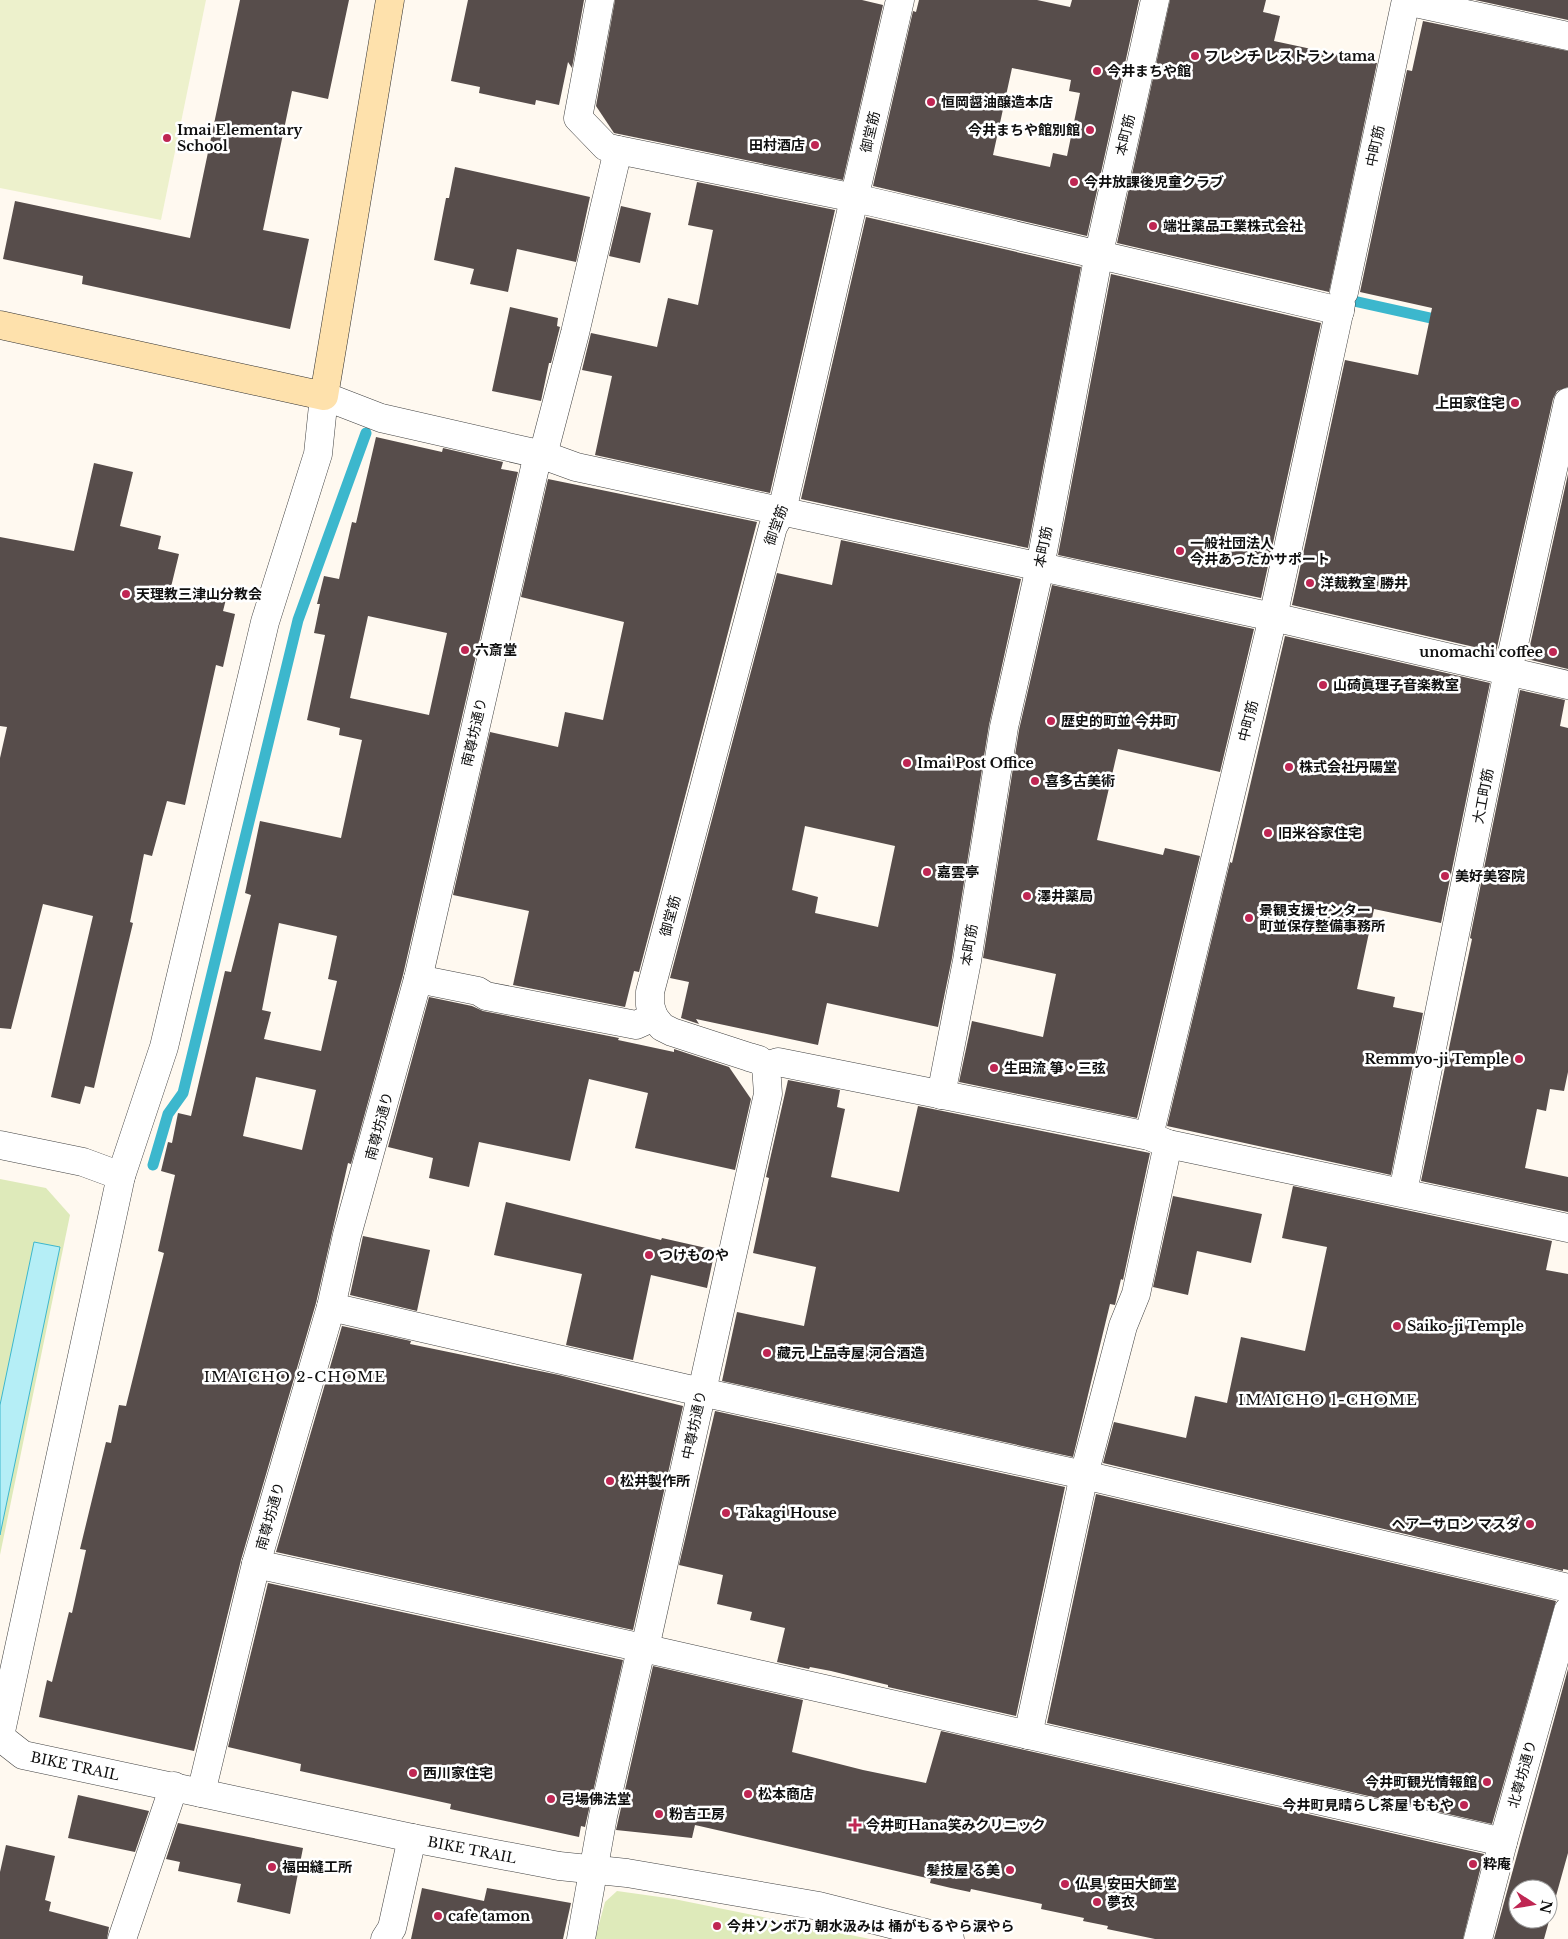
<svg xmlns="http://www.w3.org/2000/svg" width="1568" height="1939" font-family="'Libre Baskerville','Noto Sans JP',serif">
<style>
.green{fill:#deeaba}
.pitch{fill:#edf1cc}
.water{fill:#b5eef6;stroke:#3cb7cd}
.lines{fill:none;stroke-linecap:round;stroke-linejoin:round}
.stream{stroke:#3cb7cd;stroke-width:11}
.building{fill:#574d4b;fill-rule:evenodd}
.street-casing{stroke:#424242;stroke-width:29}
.secondary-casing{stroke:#313131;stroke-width:29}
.street{stroke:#fff;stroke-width:28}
.secondary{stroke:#fee1ac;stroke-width:28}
.poi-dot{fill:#bf2653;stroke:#fff;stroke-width:2}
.labels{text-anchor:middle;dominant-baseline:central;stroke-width:5;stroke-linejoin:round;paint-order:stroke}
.poi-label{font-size:14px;font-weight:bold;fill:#0f0f0f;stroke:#fff;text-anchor:start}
.street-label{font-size:14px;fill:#0f0f0f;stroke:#fff}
.neighbourhood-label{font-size:15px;letter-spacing:1px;fill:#0f0f0f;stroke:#fff}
</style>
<rect width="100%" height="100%" fill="#fff9f0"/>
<g class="green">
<path d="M0,1179L46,1188L70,1215L0,1555Z"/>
<path d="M617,1891L674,1899L870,1939H595L605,1902Z"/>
</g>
<path class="pitch" d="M0,0H206L161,220L0,188Z"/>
<path class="water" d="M34,1242L60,1247L0,1535V1405Z"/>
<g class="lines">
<g class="stream">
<path d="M1340,298L1444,321"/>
<path d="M153,1165L168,1114L183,1093L298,620L366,433"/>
</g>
</g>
<g class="building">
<path d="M240,0H349L328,99L292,91L263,230L309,239L290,329L82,284L83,276L3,259L15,201L190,238Z"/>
<path d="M468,0H584L572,68L568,62L559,105L536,100L535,105L479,93L480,87L451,81Z"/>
<path d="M615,0H862L883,5L843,180L614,133L596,106Z"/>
<path d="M919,0H1037L1070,7L1072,0H1139L1087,236L873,186L913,11L916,12ZM1012,68L1071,80L1069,91L1080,93L1067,156L1053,153L1050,167L993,155Z"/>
<path d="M1170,0H1266L1263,12L1280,16L1274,41L1377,63L1329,292L1117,243Z"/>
<path d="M1475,0H1568V20Z"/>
<path d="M1423,21L1568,51V387L1557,391L1553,399L1496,652L1292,605L1345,360L1418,375L1432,308L1360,292L1407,70L1412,71Z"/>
<path d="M455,167L590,197L576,262L517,249L508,292L470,284L474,269L434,260L446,198H449Z"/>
<path d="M697,182L835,210L770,493L595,455L612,376L582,370L591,333L657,347L668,298L698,305L713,230L688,225Z"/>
<path d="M621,206L651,213L640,263L609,256Z"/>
<path d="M866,217L1081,267L1028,548L801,499Z"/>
<path d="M1111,274L1321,323L1261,598L1058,555Z"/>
<path d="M510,307L558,318L557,326L560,327L551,363H549L541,401L492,391Z"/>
<path d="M376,437L442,452L443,448L503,462L501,469L518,472L403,975L351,1164L348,1163L316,1303L241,1560L194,1751L39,1717L47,1680L52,1682L69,1612L72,1613L86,1550L80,1549L106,1442L111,1443L119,1405L126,1406L164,1253L158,1251L175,1175L161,1171L168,1142L172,1143L178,1113L191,1116L225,971L231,972L251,895L245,893L260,821L341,838L362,740L339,735L340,728L307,720L325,635L314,633L320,604H317L324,576L339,579L352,522L356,523ZM368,616L447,633L429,715L350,698ZM279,923L337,936L328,979L337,981L321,1051L264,1039L271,1012L262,1010ZM256,1077L316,1090L302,1150L243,1136Z"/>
<path d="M94,463L133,472L120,526L161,536L158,549L179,554L171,587L226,599L223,611L235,614L223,667L216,665L185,805L167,801L152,856L144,854L130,922L133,923L94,1088L85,1086L80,1104L51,1097L93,916L43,904L11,1029L0,1028V758L7,727L0,726V537L74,551Z"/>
<path d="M1568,474V669L1527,659Z"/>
<path d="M548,479L757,522L639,972L634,971L625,1007L513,985L529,911L453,895L490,732L558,747L565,712L603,720L624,622L521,597Z"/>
<path d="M841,540L1021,579L989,725L952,958L938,1027L827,1003L818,1045L696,1019L699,1024L681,1018L689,982L670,978L777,573L832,585ZM805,826L895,846L878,927L815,913L818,897L792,890Z"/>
<path d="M1052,585L1254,629L1220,772L1118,749L1097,840L1163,855L1165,848L1200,856L1137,1118L959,1082L972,1021L1043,1037L1056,974L983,958L1019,730Z"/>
<path d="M1285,636L1490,683L1441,923L1374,909L1357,989L1395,997L1393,1007L1423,1013L1391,1175L1167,1126L1230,862L1232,863Z"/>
<path d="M1520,690L1565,700L1560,726L1568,728V1072L1564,1091L1550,1089L1546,1111L1537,1109L1525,1168L1568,1177V1212L1421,1181L1472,939L1470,938Z"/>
<path d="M429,997L472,1006L483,1011L619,1038L618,1040L674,1052V1049L729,1067L751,1099L735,1170L635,1148L648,1093L589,1079L570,1161L479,1142L469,1187L429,1178L433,1158L388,1147Z"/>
<path d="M788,1080L840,1090L837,1107L845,1109L831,1177L899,1192L918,1106L1150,1153L1123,1280L1121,1279L1115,1305L1110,1304L1073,1457L722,1381L737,1312L804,1326L816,1267L753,1253L769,1178L766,1177Z"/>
<path d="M1293,1186L1552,1241L1546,1270L1568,1274V1570L1563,1569V1571L1103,1463L1114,1422L1186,1438L1195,1396L1227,1403L1241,1337L1305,1351L1327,1247L1282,1238Z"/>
<path d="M1173,1196L1262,1214L1251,1263L1197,1251L1188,1295L1153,1287Z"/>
<path d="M506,1202L661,1240L662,1238L715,1250L707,1288L651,1275L633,1360L566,1345L582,1274L494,1255Z"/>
<path d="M363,1236L430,1250L417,1311L350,1295Z"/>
<path d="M342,1326L411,1341L410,1344L559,1375L683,1406L633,1630L276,1552Z"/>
<path d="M715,1411L1065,1487L1016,1716L888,1687V1685L831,1671L810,1667L809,1669L777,1662L785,1628L750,1620L752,1612L717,1604L723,1575L679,1565Z"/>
<path d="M1096,1494L1556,1601L1492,1824L1047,1723Z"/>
<path d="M268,1583L623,1660L585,1827L581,1826L579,1837L450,1809L451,1804L300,1771L301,1764L228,1747Z"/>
<path d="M653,1666L803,1700L792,1752L863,1770L926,1783L941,1731L1484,1854L1463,1939H1155L1107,1929L1108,1926L1083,1921L1084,1918L1041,1909L1042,1904L971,1889L970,1892L951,1888L930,1883L931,1879L695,1825L692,1838L616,1830Z"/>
<path d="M1568,1669V1853L1544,1939H1494ZM1518,1889H1548V1919H1518Z"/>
<path d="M78,1795L149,1811L135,1852L68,1838Z"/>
<path d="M178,1823L303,1848L290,1914L237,1902L241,1884L178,1871L180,1862L166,1859Z"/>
<path d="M6,1845L55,1856L45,1900L51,1902L49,1911L109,1927L107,1939H0V1872Z"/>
<path d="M422,1888L484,1901L487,1888L571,1903L563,1939H411Z"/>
</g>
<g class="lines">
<g class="street-casing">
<g id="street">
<path d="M600,0L578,118L606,147L618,150"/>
<path d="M1406,1L1568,36"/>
<path d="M1344,292L1406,0"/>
<path d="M543,455L575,333L618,150L855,198L1340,311"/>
<path d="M418,979L478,991L486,996L636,1025L654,1017L662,1027L672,1032L749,1057L759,1060L766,1066"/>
<path d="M654,1017L650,1005V992L773,527L782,511L900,0"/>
<path d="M766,1066L778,1062L1149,1136L1168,1144L1568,1228"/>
<path d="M941,1095L967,961L1004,727L1040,567L1099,253L1155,0"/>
<path d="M1149,1136L1273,617L1341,304"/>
<path d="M0,1145L83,1162L121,1176"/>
<path d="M1403,1192L1508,671L1568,402"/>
<path d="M331,1307L701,1392L1084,1475L1568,1588"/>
<path d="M256,1564L643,1648L1503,1842"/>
<path d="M1028,1735L1084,1475L1123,1326L1136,1294L1168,1144"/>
<path d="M0,1736L121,1176L164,1047L265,622L318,454L324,396L381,418L543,455L576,467L1273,617L1568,685"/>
<path d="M0,1737L23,1755L412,1838L559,1866L627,1873L819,1906L950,1939"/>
<path d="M201,1793L256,1564L331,1307L347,1235L418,979L538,454"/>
<path d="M122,1939L174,1786"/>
<path d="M385,1939L392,1928L412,1838"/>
<path d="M581,1939L603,1816L639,1658L647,1639L768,1094L766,1066"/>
<path d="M1478,1939L1503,1842L1568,1611"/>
</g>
</g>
<g class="secondary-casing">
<path id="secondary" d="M0,325L324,396L390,0"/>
</g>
<use href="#street" class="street"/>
<use href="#secondary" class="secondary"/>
</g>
<g class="poi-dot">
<circle cx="1195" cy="56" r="5"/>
<circle cx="1097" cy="71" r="5"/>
<circle cx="931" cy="102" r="5"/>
<circle cx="1090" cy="130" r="5"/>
<circle cx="167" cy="138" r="5"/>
<circle cx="815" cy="145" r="5"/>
<circle cx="1074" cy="182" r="5"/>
<circle cx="1153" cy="226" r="5"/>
<circle cx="1515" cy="403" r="5"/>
<circle cx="1180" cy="551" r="5"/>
<circle cx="1310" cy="583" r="5"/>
<circle cx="126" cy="594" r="5"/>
<circle cx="465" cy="650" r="5"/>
<circle cx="1553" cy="652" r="5"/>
<circle cx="1323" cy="685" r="5"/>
<circle cx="1051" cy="721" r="5"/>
<circle cx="907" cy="763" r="5"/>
<circle cx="1289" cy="767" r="5"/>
<circle cx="1035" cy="781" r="5"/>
<circle cx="1268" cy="833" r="5"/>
<circle cx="927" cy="872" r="5"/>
<circle cx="1445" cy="876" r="5"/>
<circle cx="1027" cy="896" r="5"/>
<circle cx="1249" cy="918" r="5"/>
<circle cx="1519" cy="1059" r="5"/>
<circle cx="994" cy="1068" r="5"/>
<circle cx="649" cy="1255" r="5"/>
<circle cx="1397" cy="1326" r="5"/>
<circle cx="767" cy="1353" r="5"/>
<circle cx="610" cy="1481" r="5"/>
<circle cx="726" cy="1513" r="5"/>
<circle cx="1530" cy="1524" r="5"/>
<circle cx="413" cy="1773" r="5"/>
<circle cx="1487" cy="1782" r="5"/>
<circle cx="748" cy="1794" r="5"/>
<circle cx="551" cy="1799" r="5"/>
<circle cx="1464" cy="1805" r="5"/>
<circle cx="659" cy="1814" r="5"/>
<path d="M852.5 1817.5h5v5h5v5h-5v5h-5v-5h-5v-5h5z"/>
<circle cx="1473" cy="1864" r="5"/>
<circle cx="272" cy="1867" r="5"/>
<circle cx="1010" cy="1870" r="5"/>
<circle cx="1065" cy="1884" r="5"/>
<circle cx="1097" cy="1902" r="5"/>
<circle cx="438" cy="1916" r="5"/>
<circle cx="717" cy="1926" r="5"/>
</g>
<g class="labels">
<g class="poi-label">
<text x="1205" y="56">フレンチ レストラン tama</text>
<text x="1107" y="71">今井まちや館</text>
<text x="941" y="102">恒岡醤油醸造本店</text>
<text x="177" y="130">Imai Elementary<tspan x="177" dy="16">School</tspan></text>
<text x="1080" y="130" text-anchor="end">今井まちや館別館</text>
<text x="805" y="145" text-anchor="end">田村酒店</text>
<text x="1084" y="182">今井放課後児童クラブ</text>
<text x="1163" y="226">端壮薬品工業株式会社</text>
<text x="1505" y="403" text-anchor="end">上田家住宅</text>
<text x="1190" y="543">一般社団法人<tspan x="1190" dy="16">今井あったかサポート</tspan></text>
<text x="1320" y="583">洋裁教室 勝井</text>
<text x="136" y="594">天理教三津山分教会</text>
<text x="475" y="650">六斎堂</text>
<text x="1543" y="652" text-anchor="end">unomachi coffee</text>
<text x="1333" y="685">山碕眞理子音楽教室</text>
<text x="1061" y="721">歴史的町並 今井町</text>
<text x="917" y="763">Imai Post Office</text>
<text x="1299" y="767">株式会社丹陽堂</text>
<text x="1045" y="781">喜多古美術</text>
<text x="1278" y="833">旧米谷家住宅</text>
<text x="937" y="872">嘉雲亭</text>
<text x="1455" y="876">美好美容院</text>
<text x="1037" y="896">澤井薬局</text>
<text x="1259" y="910">景観支援センター<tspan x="1259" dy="16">町並保存整備事務所</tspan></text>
<text x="1509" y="1059" text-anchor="end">Remmyo-ji Temple</text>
<text x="1004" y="1068">生田流 箏・三弦</text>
<text x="659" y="1255">つけものや</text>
<text x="1407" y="1326">Saiko-ji Temple</text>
<text x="777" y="1353">藏元 上品寺屋 河合酒造</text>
<text x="620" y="1481">松井製作所</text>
<text x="736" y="1513">Takagi House</text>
<text x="1520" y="1524" text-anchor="end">ヘアーサロン マスダ</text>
<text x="423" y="1773">西川家住宅</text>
<text x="1477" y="1782" text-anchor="end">今井町観光情報館</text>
<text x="758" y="1794">松本商店</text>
<text x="561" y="1799">弓場佛法堂</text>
<text x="1454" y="1805" text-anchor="end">今井町見晴らし茶屋 ももや</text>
<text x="669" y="1814">粉吉工房</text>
<text x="866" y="1825">今井町Hana笑みクリニック</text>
<text x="1483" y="1864">粋庵</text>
<text x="282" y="1867">福田縫工所</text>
<text x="1000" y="1870" text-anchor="end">髪技屋 る美</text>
<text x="1075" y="1884">仏具 安田大師堂</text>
<text x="1107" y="1902">夢衣</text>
<text x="448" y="1916">cafe tamon</text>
<text x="727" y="1926">今井ソンボ乃 朝水汲みは 桶がもるやら涙やら</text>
</g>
<g class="street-label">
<text transform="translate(870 132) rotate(-77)">御堂筋</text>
<text transform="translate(1125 135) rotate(-77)">本町筋</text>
<text transform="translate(1375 146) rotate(-78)">中町筋</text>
<text transform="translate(776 525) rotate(-70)">御堂筋</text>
<text transform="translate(1043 547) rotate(-79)">本町筋</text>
<text transform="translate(1248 721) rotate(-76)">中町筋</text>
<text transform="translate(474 732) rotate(-77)">南尊坊通り</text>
<text transform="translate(1483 796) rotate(-79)">大工町筋</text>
<text transform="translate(670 916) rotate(-75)">御堂筋</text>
<text transform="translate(969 945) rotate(-81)">本町筋</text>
<text transform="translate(379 1126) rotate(-75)">南尊坊通り</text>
<text transform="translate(694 1425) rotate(-78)">中尊坊通り</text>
<text transform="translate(270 1516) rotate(-74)">南尊坊通り</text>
<text transform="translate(75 1766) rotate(12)">BIKE TRAIL</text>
<text transform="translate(1522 1774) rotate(-74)">北尊坊通り</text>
<text transform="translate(472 1850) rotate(11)">BIKE TRAIL</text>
</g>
<g class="neighbourhood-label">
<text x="295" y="1376">IMAICHO 2-CHOME</text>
<text x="1328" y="1399">IMAICHO 1-CHOME</text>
</g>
</g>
<g transform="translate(1533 1904) rotate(102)"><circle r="24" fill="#ffffff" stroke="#9f9f9f"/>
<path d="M0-4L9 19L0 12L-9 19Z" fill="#bf2653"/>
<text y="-8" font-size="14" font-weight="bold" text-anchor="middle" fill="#0f0f0f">N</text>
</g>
</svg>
